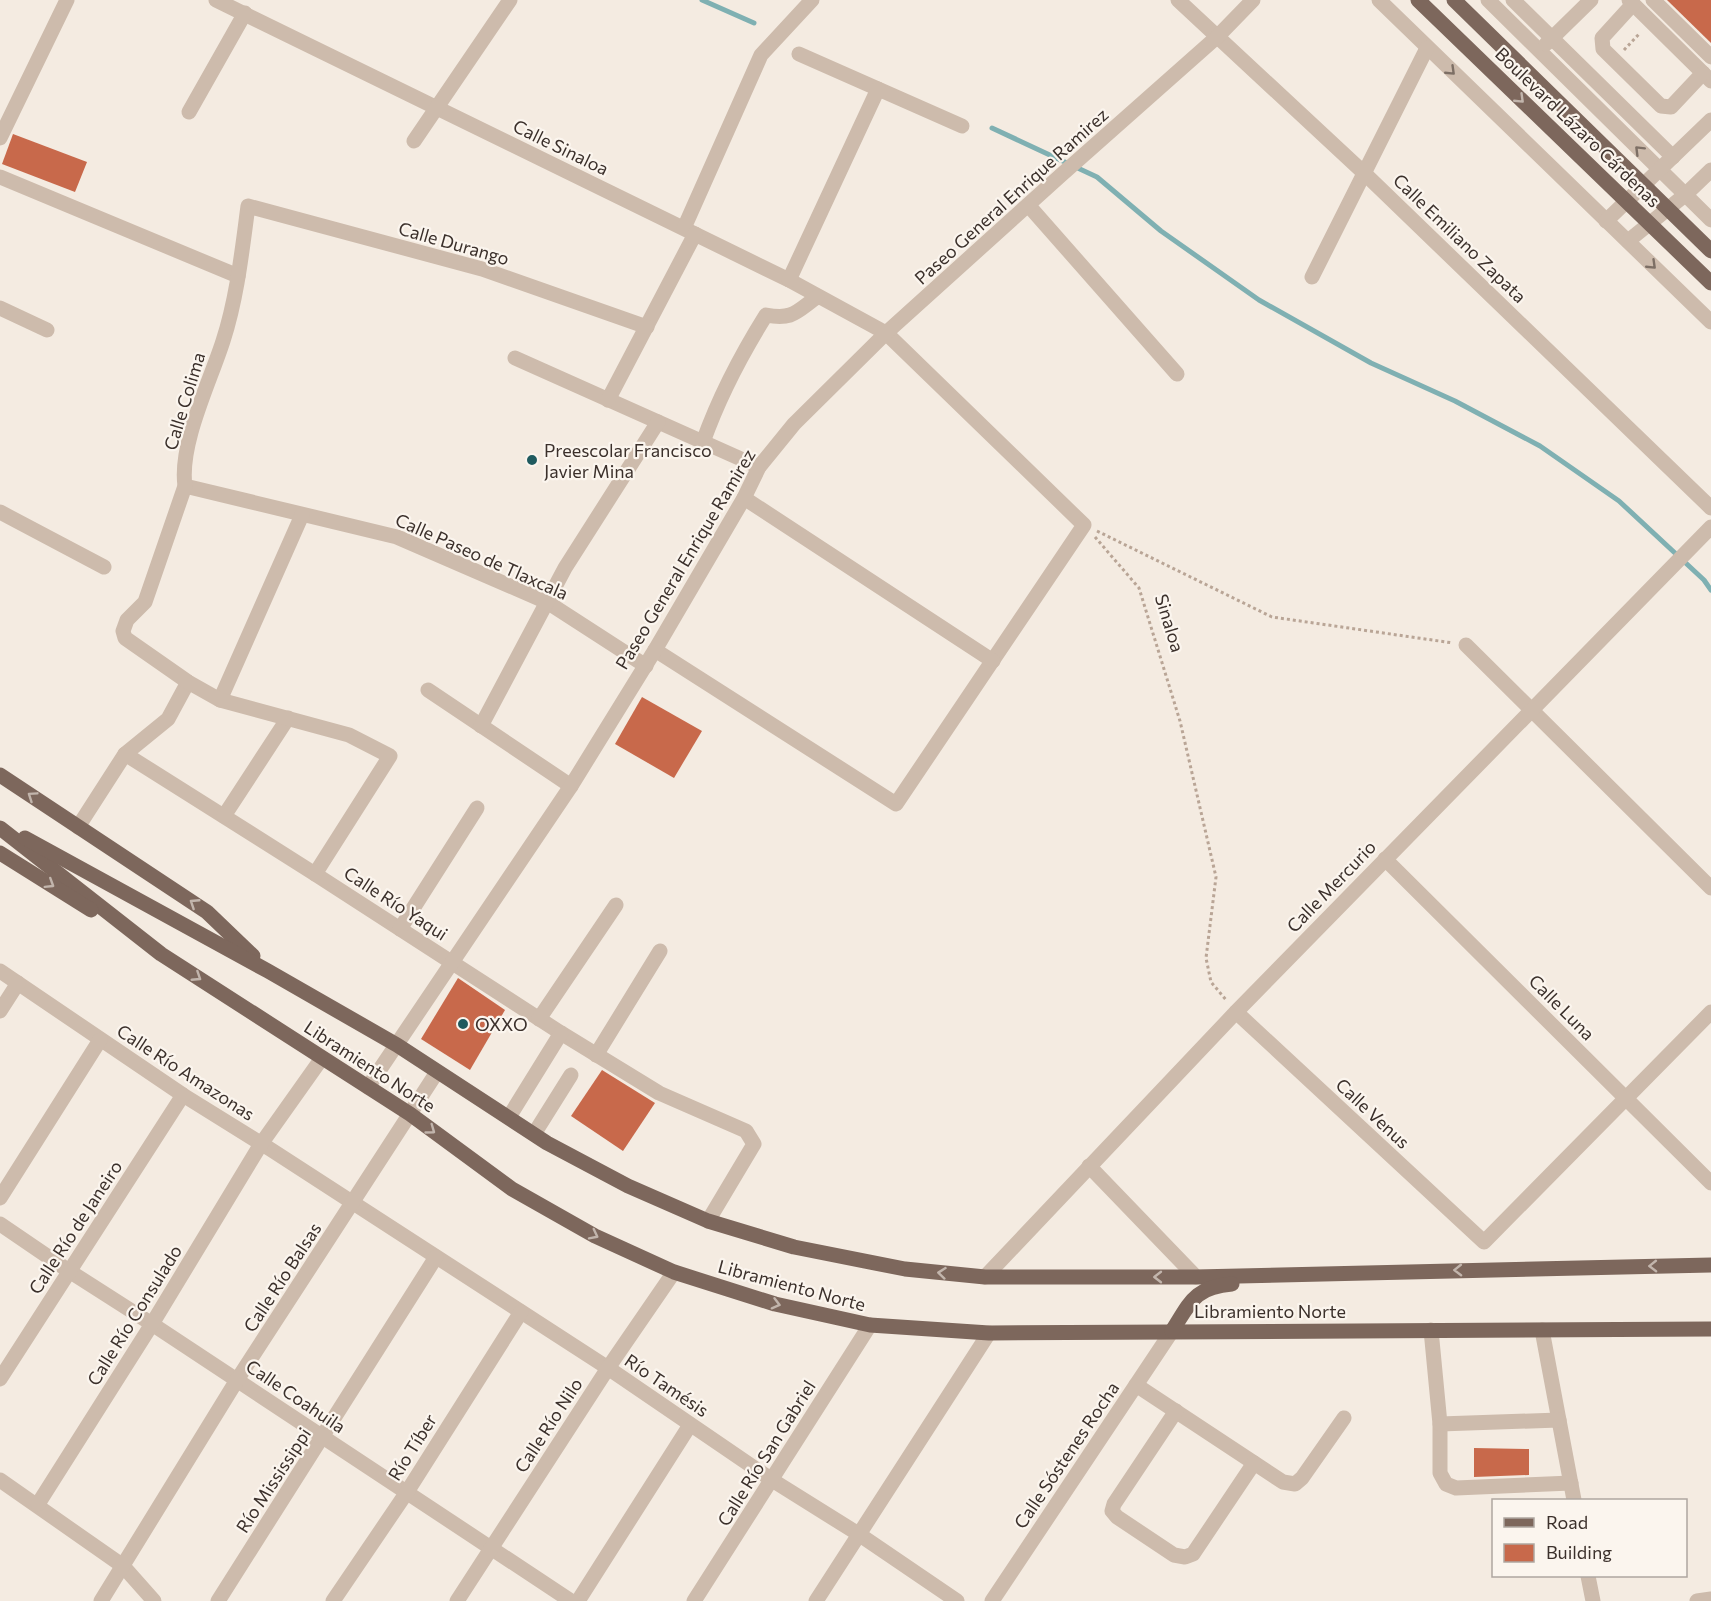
<svg xmlns="http://www.w3.org/2000/svg" width="1711" height="1601" font-family="Commissioner,sans-serif">
<style>
.lines{fill:none;stroke-linecap:round;stroke-linejoin:round}
.stream{stroke:#7fb0b2;stroke-width:5}
.building{fill:#c8694b}
.path{stroke:#b9a596;stroke-width:3;stroke-dasharray:3 3;stroke-linecap:butt}
.minor{stroke:#cdbbac;stroke-width:15}
.major{stroke:#7d675c;stroke-width:15}
.oneway{stroke:#7d6f65}
.oneway2{stroke:#c2b5ac}
.poi-dot{fill:#1f5a5e;stroke:#fbf5ee;stroke-width:2}
.labels{text-anchor:middle;dominant-baseline:central;stroke-width:4.5;stroke-linejoin:round;paint-order:stroke}
.street-label{font-size:18px;fill:#3b302b;stroke:#fbf5ee}
.poi-label{font-size:18px;fill:#3b302b;stroke:#fbf5ee;text-anchor:start}
</style>
<rect width="100%" height="100%" fill="#f4ebe1"/>
<g class="lines">
<g class="stream">
<path d="M702,0L754,23"/>
<path d="M992,128L1097,177L1161,231L1259,300L1371,363L1455,401L1540,446L1619,501L1704,580L1711,590"/>
</g>
</g>
<g class="building">
<path d="M1667,0H1711V43Z"/>
<path d="M13,134L87,162L75,192L2,164Z"/>
<path d="M642,697L702,731L674,778L615,744Z"/>
<path d="M458,978L505,1010L470,1070L421,1039Z"/>
<path d="M602,1070L655,1103L623,1151L571,1116Z"/>
<path d="M1474,1448L1529,1449V1475L1474,1477Z"/>
</g>
<g class="lines">
<g class="path">
<path d="M1624,50L1640,33"/>
<path d="M1097,531L1272,617L1453,643"/>
<path d="M1095,537L1139,588L1180,721L1216,877L1206,958L1211,982L1227,1001"/>
</g>
<g class="minor">
<path d="M216,0L789,280L886,333L1084,525L896,804L655,650"/>
<path d="M1178,0L1363,172L1711,508"/>
<path d="M1379,0L1711,322"/>
<path d="M1488,0L1711,220"/>
<path d="M1513,0L1673,157"/>
<path d="M1629,0L1711,81"/>
<path d="M1653,0L1711,57"/>
<path d="M1633,4L1602,38L1603,49L1661,106L1671,107L1703,73"/>
<path d="M1546,44L1591,0"/>
<path d="M799,54L962,126"/>
<path d="M189,112L245,13"/>
<path d="M0,138L67,0"/>
<path d="M414,141L510,0"/>
<path d="M0,177L238,276"/>
<path d="M1029,206L1177,374"/>
<path d="M1606,221L1711,120"/>
<path d="M684,228L761,55L812,0"/>
<path d="M1628,241L1685,195L1711,170"/>
<path d="M1312,277L1427,48"/>
<path d="M789,280L878,89"/>
<path d="M0,308L47,330"/>
<path d="M515,358L759,467"/>
<path d="M608,400L695,234"/>
<path d="M703,442C719,397 741,355 766,315C793,320 796,312 817,297"/>
<path d="M185,486L397,537L547,602L646,666"/>
<path d="M744,498L993,661"/>
<path d="M0,512L104,567"/>
<path d="M1466,645L1711,888"/>
<path d="M428,690L571,786"/>
<path d="M220,700L302,515"/>
<path d="M481,726L565,568L658,422"/>
<path d="M125,754L315,874L561,1033L659,1093L746,1131L754,1144L708,1221"/>
<path d="M224,816L288,718"/>
<path d="M78,827L125,754L168,719L188,682"/>
<path d="M1385,859L1711,1183"/>
<path d="M315,874L390,756L349,735L220,700L188,682L125,638L123,631L127,620L145,602L185,486C179,444 210,382 223,341C237,298 242,251 248,206L482,269L647,327"/>
<path d="M400,929L477,808"/>
<path d="M0,971L183,1095L270,1149L608,1368L772,1480L860,1535L957,1601"/>
<path d="M0,1011L18,983"/>
<path d="M1236,1012L1484,1242L1711,1012"/>
<path d="M539,1019L616,905"/>
<path d="M596,1055L660,951"/>
<path d="M368,1087L571,786L655,650L744,498L759,467L794,424L886,333L1060,176L1218,36L1253,0"/>
<path d="M509,1117L561,1033"/>
<path d="M534,1134L571,1075"/>
<path d="M1089,1166L1196,1277"/>
<path d="M0,1198L100,1040"/>
<path d="M0,1224L69,1271L152,1324L571,1601"/>
<path d="M985,1277L1236,1012L1711,527"/>
<path d="M1431,1330L1440,1424V1473L1446,1484L1456,1488L1571,1483"/>
<path d="M1542,1330L1574,1500"/>
<path d="M0,1379L183,1095"/>
<path d="M1136,1385L1283,1482L1295,1484L1302,1478L1344,1418"/>
<path d="M1176,1411L1114,1504L1112,1511L1117,1517L1174,1555L1185,1557L1193,1554L1254,1463"/>
<path d="M1440,1424L1559,1420"/>
<path d="M0,1480L123,1566L154,1601"/>
<path d="M38,1504L152,1324L261,1144L322,1058"/>
<path d="M1588,1576L1593,1601"/>
<path d="M101,1601L237,1380L437,1072"/>
<path d="M218,1601L436,1257"/>
<path d="M333,1601L407,1492L521,1312"/>
<path d="M457,1601L608,1368L674,1272"/>
<path d="M578,1601L690,1425"/>
<path d="M694,1601L870,1325"/>
<path d="M816,1601L989,1333"/>
<path d="M992,1601L1172,1331"/>
<path d="M1697,1601L1711,1599"/>
</g>
<g class="major">
<path d="M1418,0L1711,283"/>
<path d="M1454,0L1711,251"/>
<path d="M0,775L207,912L253,956"/>
<path d="M0,828L161,954L410,1114L512,1189L595,1236L674,1272L775,1304L870,1325L989,1333L1711,1329"/>
<path d="M25,838L268,971L397,1045L547,1143L628,1186L708,1221L794,1247L905,1269L985,1277H1196L1711,1265"/>
<path d="M0,853L91,910"/>
<path d="M1172,1331C1190,1303 1194,1287 1232,1284"/>
</g>
</g>
<defs><path id="oneway-chevron" d="M-2-3.5L2.5 0L-2 3.5" fill="none" stroke-width="1.6" stroke-linecap="round" stroke-linejoin="round" transform="scale(1.5)"/></defs>
<g class="oneway">
<use href="#oneway-chevron" transform="translate(1451 71) rotate(44)"/>
<use href="#oneway-chevron" transform="translate(1639 150) rotate(-135)"/>
<use href="#oneway-chevron" transform="translate(1652 265) rotate(44)"/>
</g>
<g class="oneway2">
<use href="#oneway-chevron" transform="translate(1520 99) rotate(44)"/>
<use href="#oneway-chevron" transform="translate(32 796) rotate(-146)"/>
<use href="#oneway-chevron" transform="translate(50 884) rotate(32)"/>
<use href="#oneway-chevron" transform="translate(194 903) rotate(-147)"/>
<use href="#oneway-chevron" transform="translate(197 977) rotate(33)"/>
<use href="#oneway-chevron" transform="translate(431 1130) rotate(36)"/>
<use href="#oneway-chevron" transform="translate(594 1235) rotate(27)"/>
<use href="#oneway-chevron" transform="translate(1653 1266) rotate(179)"/>
<use href="#oneway-chevron" transform="translate(1458 1270) rotate(179)"/>
<use href="#oneway-chevron" transform="translate(942 1273) rotate(-174)"/>
<use href="#oneway-chevron" transform="translate(1158 1277) rotate(180)"/>
<use href="#oneway-chevron" transform="translate(776 1304) rotate(15)"/>
</g>
<g class="poi-dot">
<circle cx="532" cy="460" r="6"/>
<circle cx="463" cy="1024" r="6"/>
</g>
<g class="labels">
<g class="street-label">
<text transform="translate(1578 127) rotate(44)">Boulevard Lázaro Cárdenas</text>
<text transform="translate(561 147) rotate(26)">Calle Sinaloa</text>
<text transform="translate(1011 196) rotate(-42)">Paseo General Enrique Ramirez</text>
<text transform="translate(1460 238) rotate(44)">Calle Emiliano Zapata</text>
<text transform="translate(454 243) rotate(16)">Calle Durango</text>
<text transform="translate(184 401) rotate(-73)">Calle Colima</text>
<text transform="translate(482 556) rotate(24)">Calle Paseo de Tlaxcala</text>
<text transform="translate(685 559) rotate(-59)">Paseo General Enrique Ramirez</text>
<text transform="translate(1170 623) rotate(73)">Sinaloa</text>
<text transform="translate(1331 886) rotate(-46)">Calle Mercurio</text>
<text transform="translate(396 903) rotate(33)">Calle Río Yaqui</text>
<text transform="translate(1562 1007) rotate(45)">Calle Luna</text>
<text transform="translate(370 1066) rotate(33)">Libramiento Norte</text>
<text transform="translate(186 1072) rotate(33)">Calle Río Amazonas</text>
<text transform="translate(1373 1113) rotate(43)">Calle Venus</text>
<text transform="translate(75 1227) rotate(-57)">Calle Río de Janeiro</text>
<text transform="translate(282 1277) rotate(-57)">Calle Río Balsas</text>
<text transform="translate(792 1285) rotate(15)">Libramiento Norte</text>
<text x="1270" y="1311">Libramiento Norte</text>
<text transform="translate(134 1315) rotate(-58)">Calle Río Consulado</text>
<text transform="translate(667 1385) rotate(34)">Río Tamésis</text>
<text transform="translate(296 1396) rotate(34)">Calle Coahuila</text>
<text transform="translate(548 1425) rotate(-57)">Calle Río Nilo</text>
<text transform="translate(412 1447) rotate(-58)">Río Tíber</text>
<text transform="translate(766 1453) rotate(-58)">Calle Río San Gabriel</text>
<text transform="translate(1066 1455) rotate(-56)">Calle Sóstenes Rocha</text>
<text transform="translate(273 1480) rotate(-57)">Río Mississippi</text>
</g>
<g class="poi-label">
<text x="544" y="450">Preescolar Francisco<tspan x="544" dy="21">Javier Mina</tspan></text>
<text x="475" y="1024">OXXO</text>
</g>
</g>
<rect x="1492" y="1499" width="195" height="78" fill="#fbf5ee" stroke="#aea6a0" stroke-width="1.5"/>
<rect x="1504" y="1518" width="30" height="9" fill="#7d675c" stroke="#aea6a0" stroke-width="1.5"/>
<text x="1546" y="1529" font-size="18" fill="#3b302b">Road</text>
<rect x="1504" y="1544" width="30" height="18" fill="#c8694b" stroke="#aea6a0" stroke-width="1.5"/>
<text x="1546" y="1559" font-size="18" fill="#3b302b">Building</text>
</svg>
